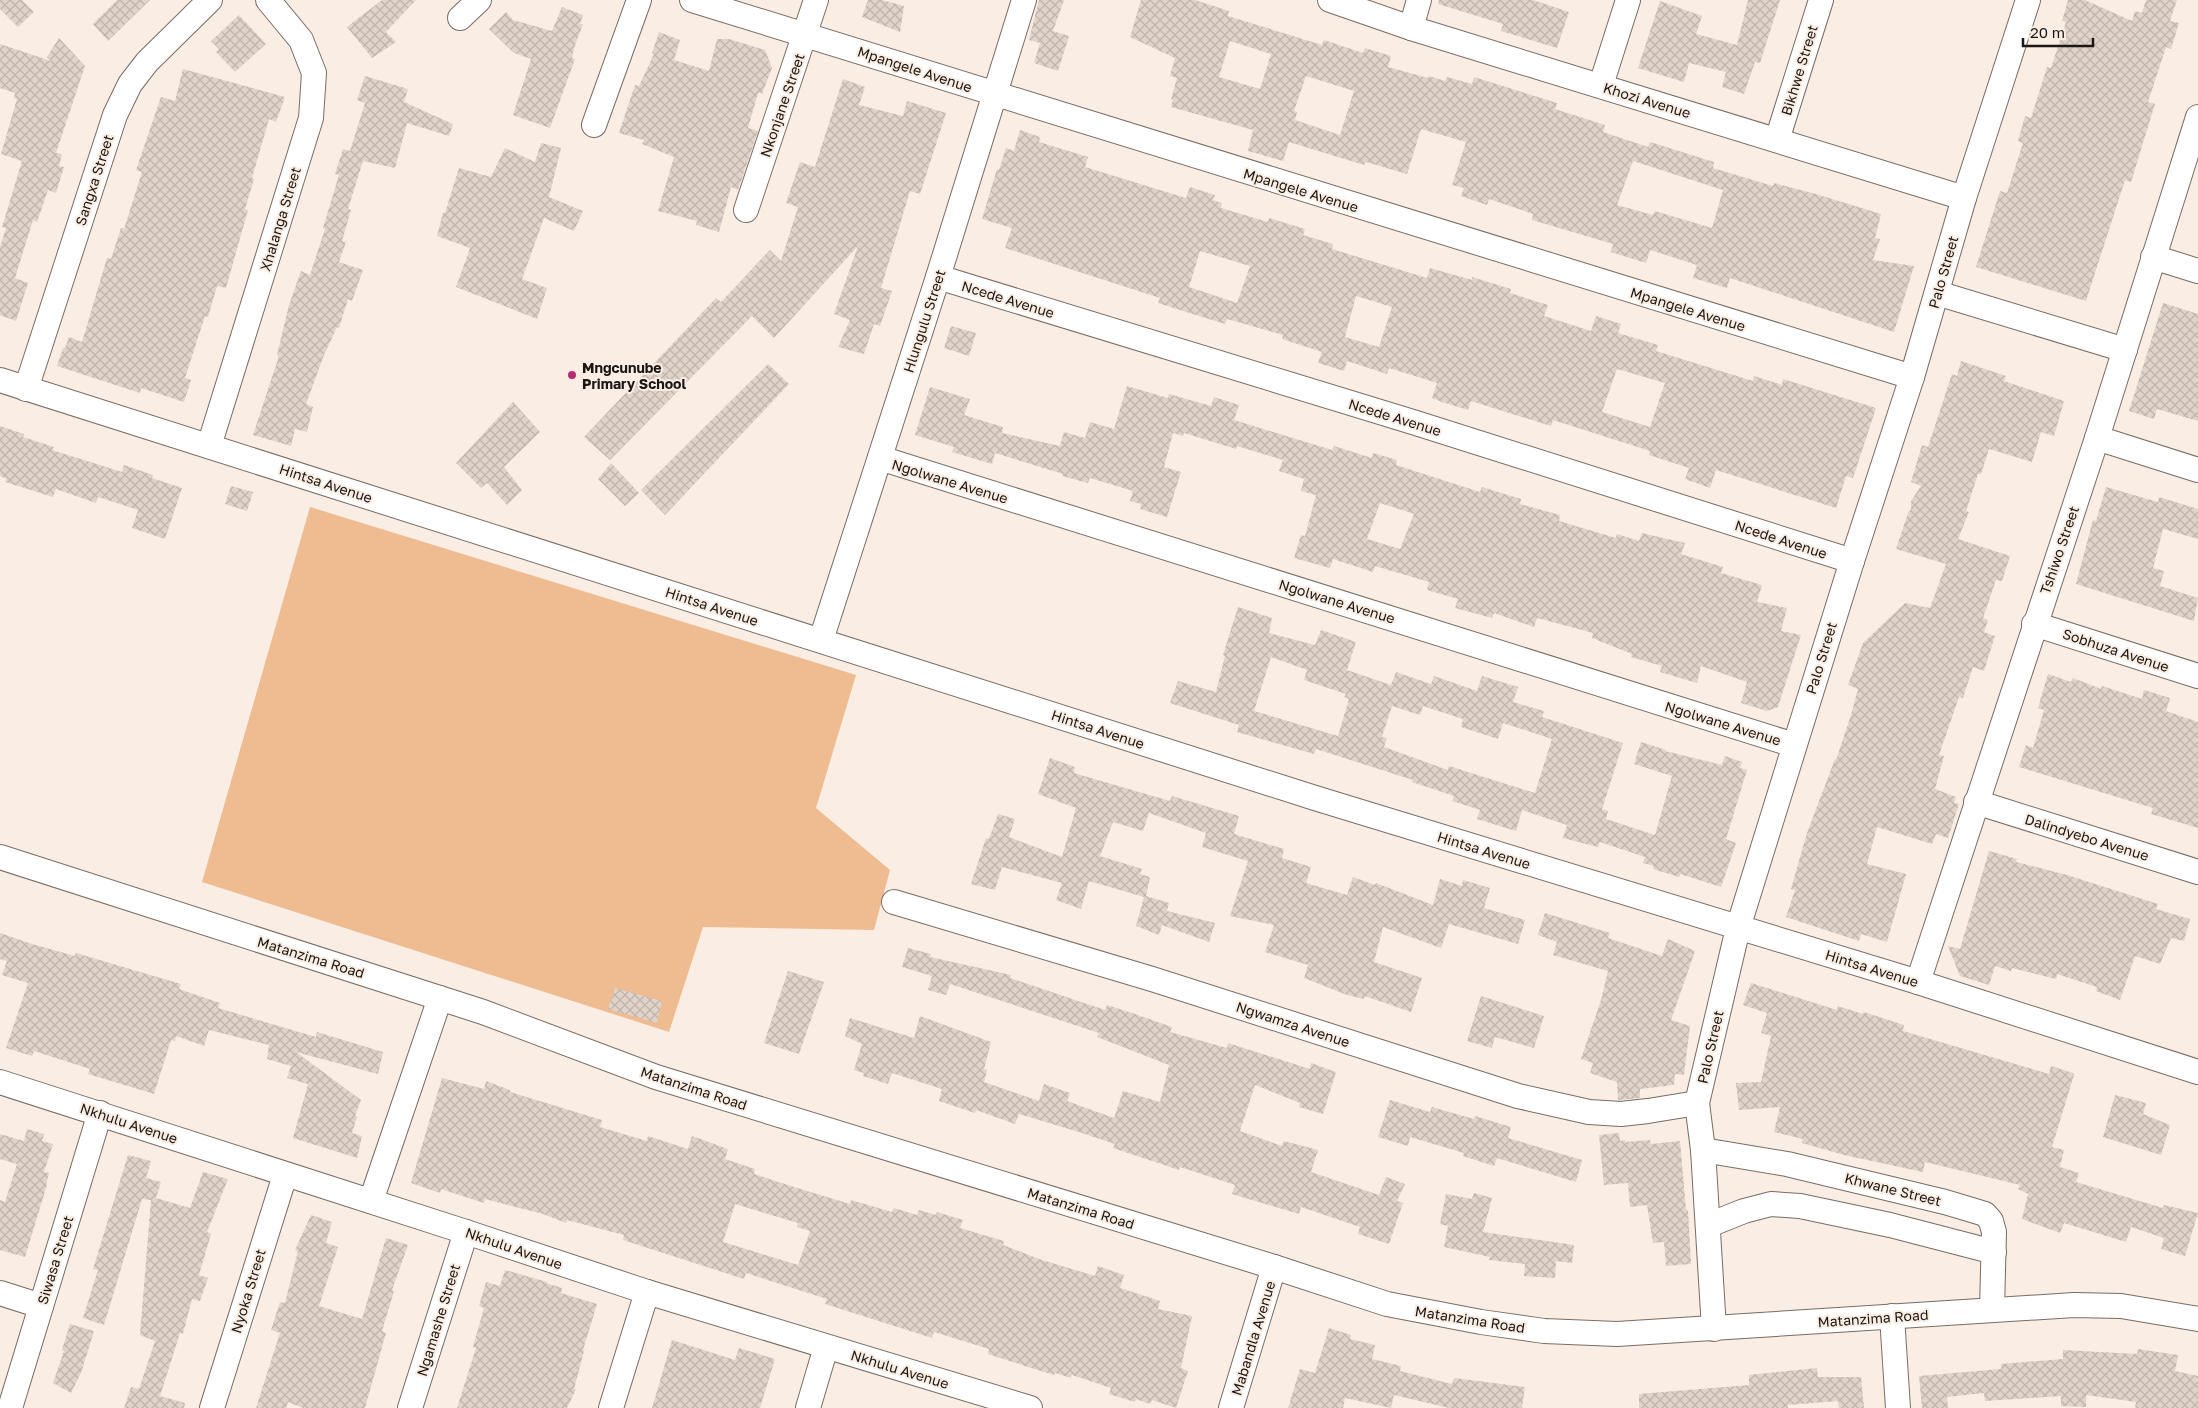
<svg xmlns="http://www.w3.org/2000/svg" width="2198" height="1408" font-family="'Golos Text',sans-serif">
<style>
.green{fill:#efbb91}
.building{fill:url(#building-cross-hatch);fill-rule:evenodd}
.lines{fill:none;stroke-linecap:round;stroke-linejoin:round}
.minor-casing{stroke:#786c64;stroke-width:26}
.minor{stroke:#fff;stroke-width:24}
.poi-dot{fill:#b42d72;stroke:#faede3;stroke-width:2}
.labels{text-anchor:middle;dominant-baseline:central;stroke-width:4;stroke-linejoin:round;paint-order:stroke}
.street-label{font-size:14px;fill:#1c1714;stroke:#faede3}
.poi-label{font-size:14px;font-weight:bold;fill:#1c1714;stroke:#faede3;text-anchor:start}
</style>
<defs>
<pattern id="building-cross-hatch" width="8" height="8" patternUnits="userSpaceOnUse" patternTransform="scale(1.25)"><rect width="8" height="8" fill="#e0d3c9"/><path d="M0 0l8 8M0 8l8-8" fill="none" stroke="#c0b4ac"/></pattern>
</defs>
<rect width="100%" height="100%" fill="#faede3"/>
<path class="green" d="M310,507L856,675L816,808L890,870L874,930L703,927L669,1032L202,882Z"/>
<g class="building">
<path d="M0,0H22L34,12L18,27L0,9Z"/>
<path d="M117,0H150L108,41L93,24Z"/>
<path d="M382,0H416L386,32L396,42L372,58L347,27Z"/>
<path d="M868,0H882L904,6L900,32L862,17Z"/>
<path d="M1039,0H1064L1053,31L1069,36L1058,71L1034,63L1040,43L1029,40Z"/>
<path d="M1141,0H1195L1229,11L1228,16L1322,45L1324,40L1363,53L1365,48L1391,56L1388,67L1428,78L1429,76L1445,81L1447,77L1472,84L1474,77L1557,103L1555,109L1605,125L1603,132L1648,147L1650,142L1714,162L1713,168L1773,186L1774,183L1816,194L1881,214L1875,238L1880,239L1873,260L1914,266L1894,332L1730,278L1727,288L1693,278L1697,265L1650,250L1646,263L1611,252L1613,244L1532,220L1533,214L1489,199L1487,205L1461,196L1464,188L1452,185L1466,142L1421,129L1407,174L1366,162L1364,165L1289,142L1283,161L1248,151L1253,130L1171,107L1173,100L1171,99L1177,78L1170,76L1175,58L1130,37ZM1230,41L1271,54L1260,89L1219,77ZM1306,76L1354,91L1340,135L1295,120L1297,112L1294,111ZM1633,161L1723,190L1712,228L1655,211L1653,215L1617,205Z"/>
<path d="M1439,0H1533L1569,12L1557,48L1501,31L1503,24L1438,4Z"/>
<path d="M1748,0H1780L1760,63L1755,62L1744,94L1722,87L1726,72L1689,63L1684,82L1638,68L1660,1L1702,16L1696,34L1737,45Z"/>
<path d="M2068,0H2085L2132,21L2135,11L2142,13L2146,0H2177L2170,21L2179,23L2171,49L2166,47L2148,102L2155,104L2131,182L2125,180L2086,301L1976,267L2000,191L2007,193L2023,143L2018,141L2025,116L2031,118L2047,67L2051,68L2066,22L2062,21Z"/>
<path d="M562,7L583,15L580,24H583L574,48L572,58L575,59L550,128L513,115L531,59L514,53L489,29L506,12L513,20L552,31Z"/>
<path d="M239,15L266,44L235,72L216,52L219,49L211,41Z"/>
<path d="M659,32L680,40L674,60L709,71L717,39H729L765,50L772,68L762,94L758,93L748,128L758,131L738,190L731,187L719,232L696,225L697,221L658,211L674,157L642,144L644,140L619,133L635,85L639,86L654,54L652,53Z"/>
<path d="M59,38L85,66L56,153L62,154L59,166L64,167L56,193L48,190L37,222L33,220L15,278L28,283L16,321L0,315V247L6,228L2,227L22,161L1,154L17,99L14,98L15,93L0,88V44L51,61L47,57Z"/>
<path d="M183,69L285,97L276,122L269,119L252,178L254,179L245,209L248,210L226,288L217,286L208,317L205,316L185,378L191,380L184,402L141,388L140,393L57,366L63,348H65L69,337L82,342L107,258L111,259L121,228L124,229L142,172L136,170L161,97L175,101Z"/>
<path d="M365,76L408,89L404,102L453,124L449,136L407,123L395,168L363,161L348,209L351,210L342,241L346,242L339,262L363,270L352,301L348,299L339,328L337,327L324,355L306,404L313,407L307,432L295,429L291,446L253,435L279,356L277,355L289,305L301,271L310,275L325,229L323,228L339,175L335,174L343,149L350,151L365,103L357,100Z"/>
<path d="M843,79L865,87L859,105L903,116L907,101L946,113L920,194L910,191L881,288L892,291L880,326L874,324L864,354L838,347L850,320L834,314L858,246L774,338L752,316L610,460L584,437L716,298L721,302L770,250L781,261L798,207L786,203L800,162L815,167Z"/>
<path d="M1020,130L1040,137L1039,142L1088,157L1085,167L1186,198L1190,187L1215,195L1213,200L1222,203L1221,208L1268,222L1269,218L1305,229L1303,235L1333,244L1332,249L1427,278L1430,268L1472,280V277L1511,289L1510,293L1548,305L1544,316L1591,331L1596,316L1621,324L1618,333L1658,345L1656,351L1753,381L1754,376L1782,385L1783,379L1876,408L1853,478L1846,476L1836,508L1716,470L1710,488L1685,479L1689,468L1649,455L1650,451L1553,420L1551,426L1471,401L1468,410L1442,402L1432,398L1437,383L1389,368L1387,374L1347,361L1344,371L1318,363L1322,352L1282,339L1283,335L1227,319L1225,324L1183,311L1158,303L1160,298L1005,248L1012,228L982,219L997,169L999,170L1006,148L1014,151ZM1200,251L1250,266L1237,303L1189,287ZM1356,296L1392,307L1379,347L1345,337ZM1617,369L1665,383L1650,427L1602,412Z"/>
<path d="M541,143L561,148L549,197L583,211L574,231L544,218L522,279L547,288L537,319L456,287L470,248L437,236L443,213H445L459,168L491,177L505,148L535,162Z"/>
<path d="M2163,303L2198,314V421L2157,409L2154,419L2129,411Z"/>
<path d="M951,326L976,333L969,356L944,348Z"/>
<path d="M1961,361L2006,376L2004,381L2064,401L2054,436L2041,432L2032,462L1989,449L1981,474H1978L1966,511L1969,512L1958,539L2010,556L2002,581L1996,580L1983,618L1988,620L1984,632L1995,636L1984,671L1973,667L1963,698L1959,697L1939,755L1944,756L1935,789L1956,797L1954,803L1959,804L1948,838L1936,834L1932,844L1877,827L1867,864L1906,874L1887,942L1861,934L1859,941L1786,917L1795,890L1791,889L1807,833L1835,759L1836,760L1851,715L1858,689L1848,685L1863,643L1905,603L1930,608L1946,564L1896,549L1908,513L1911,509V501L1921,486L1911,482L1922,445L1928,447L1952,374L1957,376Z"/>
<path d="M768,364L789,384L665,515L641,490Z"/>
<path d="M1127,386L1168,398L1169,394L1211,406L1214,397L1239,405L1234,420L1332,450L1334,446L1372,458L1373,453L1397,460L1396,465L1480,492L1482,487L1521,499L1520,504L1560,515L1559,521L1616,538L1617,534L1639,541L1642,533L1685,543L1681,554L1723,567L1721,573L1762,585L1757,602L1787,608L1781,631L1801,635L1778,707L1767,711L1741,703L1747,682L1701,666L1697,683L1660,672L1662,666L1631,657L1632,654L1592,638L1593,633L1537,618L1534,627L1494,613L1492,618L1455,608L1458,599L1427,590L1429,582L1375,566L1373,572L1333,559L1330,568L1294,558L1301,535L1305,536L1316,495L1301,491L1304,479L1279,471L1283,460L1237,446L1236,449L1184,433L1183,436L1173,433L1164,467L1181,472L1167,517L1140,509L1141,504L1130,501L1133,491L1090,478L1088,483L1062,476L1063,474L995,453L992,464L952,452L954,447L915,435L930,387L970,399L964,415L1003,427L1002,433L1060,446L1064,432L1085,438L1090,422L1114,429ZM1380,503L1414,514L1400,549L1367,539Z"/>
<path d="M513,402L540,432L504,467L522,490L507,505L487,483L481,488L456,463Z"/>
<path d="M0,426L24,434L23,437L54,447L52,450L122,472L124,465L153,475L152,478L182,488L165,539L132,528L138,510L98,497L96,503L56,489L53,497L5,482L7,479L0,476Z"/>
<path d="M611,463L639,493L625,506L598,479Z"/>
<path d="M231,486L253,492L247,511L225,504Z"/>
<path d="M2106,487L2158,502L2159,497L2198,509V539L2163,529L2153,568L2164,571L2160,586L2198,598L2194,621L2076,584L2093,520L2096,521Z"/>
<path d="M1238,607L1272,618L1269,633L1315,645L1321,630L1356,642L1347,670L1391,685L1396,672L1431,684L1434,676L1477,691L1482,676L1518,687L1513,702L1544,711L1542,717L1623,743L1602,809L1608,811L1606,819L1655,835L1672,776L1634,764L1641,742L1666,750L1665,751L1722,765L1725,756L1742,762L1740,768L1747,770L1726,839L1736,843L1721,887L1680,874L1679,877L1653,869L1654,866L1643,863L1645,857L1600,842L1598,847L1563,838L1567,825L1522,810L1516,831L1477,819L1480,810L1452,801L1454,796L1412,782L1413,780L1316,749L1314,754L1237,732L1239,725L1170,703L1178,681L1216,692L1225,656L1223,655ZM1271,657L1307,670L1304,680L1346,694L1344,697L1349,699L1338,736L1254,711ZM1392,706L1420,715L1423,706L1463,719L1461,727L1498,739L1503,723L1552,739L1535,793L1449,766L1448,770L1384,747L1387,738L1382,737Z"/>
<path d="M2048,674L2071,682L2073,678L2101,689L2102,686L2142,699L2144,690L2170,698L2166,711L2198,722V828L2151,814L2153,808L2019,767L2026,745L2033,748L2044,710L2038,708Z"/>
<path d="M1050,758L1075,767L1074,773L1170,801L1172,796L1239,816L1234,834L1284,849L1282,858L1311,867L1306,883L1347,895L1353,877L1375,885L1376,883L1433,905L1440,879L1462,886L1463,880L1490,888L1484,908L1525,920L1518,944L1449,924L1441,948L1383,927L1374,962L1422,978L1411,1012L1365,996L1364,999L1347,995L1304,978L1308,965L1265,952L1274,925L1230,916L1248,861L1202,847L1206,833L1149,813L1143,831L1113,822L1100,856L1142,869L1140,874L1150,877L1146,896L1169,903L1167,911L1215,923L1209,942L1162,925L1159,935L1136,926L1144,897L1089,881L1081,909L1056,900L1062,883L1002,867L995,890L971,884L986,838L989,839L998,814L1015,819L1009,837L1062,857L1076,808L1038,794Z"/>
<path d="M1989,851L2017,859L2016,862L2067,875L2158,904L2156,909L2190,919L2184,941L2171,938L2160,964L2135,956L2120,1000L2096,991L2097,987L2057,974L2056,979L2012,968L2011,971L1995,966L1989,985L1960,976L1948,946L1960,949Z"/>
<path d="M1545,913L1610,933L1608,938L1662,956L1668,939L1695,951L1671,1020L1690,1026L1684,1075L1675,1074L1674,1085L1640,1089V1098L1618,1100L1617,1082L1590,1073L1593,1063L1581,1059L1601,1000L1608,971L1553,955L1557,942L1538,935Z"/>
<path d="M0,933L32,944L75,956L76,953L181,984L179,989L220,1003L218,1008L316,1037L317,1032L383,1052L378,1074L296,1052L361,1100L355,1116L357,1117L352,1133L362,1136L357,1158L293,1138L308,1084L287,1078L291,1066L267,1059L269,1045L209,1030L204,1046L176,1036L175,1041L171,1040L154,1094L88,1074L90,1069L34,1051L32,1056L6,1048L28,983L2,975L7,961L0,959Z"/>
<path d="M908,948L931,954L930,957L1011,975L1010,978L1105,1010L1107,1005L1135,1014L1172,1027L1170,1032L1227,1048L1228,1043L1310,1069L1311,1063L1336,1072L1323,1114L1299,1107L1300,1103L1255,1085L1240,1131L1282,1146L1284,1141L1318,1150L1311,1172L1379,1195L1386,1177L1405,1184L1397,1201L1403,1203L1389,1244L1358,1234L1360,1227L1301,1207L1299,1214L1232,1194L1235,1185L1180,1167L1179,1170L1113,1148L1115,1144L1082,1133L1019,1114L1015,1124L976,1110L975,1113L939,1101L942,1089L892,1073L888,1084L863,1076L864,1073L854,1070L862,1044L845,1036L850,1018L914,1038L920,1016L991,1042L984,1069L987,1070L984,1082L1039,1101L1044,1084L1070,1093L1067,1101L1114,1118L1123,1091L1160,1102L1169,1065L1097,1037L1099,1033L950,984L946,995L928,990L932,976L902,967Z"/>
<path d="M788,971L824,982L799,1054L764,1043Z"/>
<path d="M1751,983L1837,1010L1838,1006L1863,1014L1864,1012L1904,1025L1903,1031L2049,1074L2051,1066L2073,1073L2074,1075L2052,1147L2064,1150L2060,1167L2079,1173L2076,1182L2163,1208L2164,1205L2198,1213L2185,1256L2161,1249L2164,1238L2131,1227L2126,1242L2064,1223L2060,1233L2022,1219L2028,1194L2018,1189L2020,1185L1925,1162L1923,1172L1844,1155L1802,1143L1803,1139L1774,1132L1780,1107L1739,1110L1736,1083L1761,1082L1771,1036L1761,1033L1767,1013L1743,1005Z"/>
<path d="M615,988L662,1001L657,1023L608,1009Z"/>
<path d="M1481,996L1544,1016L1534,1048L1495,1037L1492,1048L1467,1041Z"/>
<path d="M442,1078L484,1089L486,1081L510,1090V1092L602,1120L600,1127L647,1141L648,1136L688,1149L692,1136L728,1149L725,1159L755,1169L754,1174L794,1187L850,1204L851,1200L892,1212L894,1208L917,1215L919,1210L936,1215L937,1212L963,1220L960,1228L1004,1241L1003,1245L1039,1259L1095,1276L1098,1266L1124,1275L1120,1288L1160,1301L1158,1309L1192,1316L1181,1368L1188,1371L1176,1408L1152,1400L1150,1404L1136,1399L1135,1402L1109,1394L1111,1388L1072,1375L1071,1378L1055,1373L1054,1375L1031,1368L988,1354L989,1349L934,1332L932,1338L907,1330L825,1304L827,1299L746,1273L744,1279L623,1240L624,1235L567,1220L566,1223L543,1214L485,1199L484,1203L441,1189L440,1193L411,1183ZM735,1204L798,1223L797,1227L810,1231L798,1265L723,1242Z"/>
<path d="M2115,1095L2146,1103L2143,1114L2170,1125L2161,1155L2103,1137Z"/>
<path d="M1390,1100L1430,1112L1432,1107L1474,1119L1475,1116L1511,1127L1508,1138L1582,1160L1576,1182L1497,1158L1494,1166L1463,1156L1464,1153L1410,1137L1408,1146L1378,1137Z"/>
<path d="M27,1129L44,1134L42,1141L53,1144L44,1172L49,1173L46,1185H47L25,1257L0,1250V1200L5,1202L17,1164L0,1159V1134L24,1141Z"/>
<path d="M1619,1133L1620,1141L1625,1140V1142L1650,1140L1651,1144L1680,1141L1686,1210H1688L1691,1264L1666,1266L1664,1242L1653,1243L1647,1205L1630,1207L1628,1183L1604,1185L1599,1135Z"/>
<path d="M128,1155L151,1161L146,1178L161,1182L156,1198L190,1208L203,1172L228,1179L207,1232L211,1234L199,1275L208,1278L200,1301L192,1299L183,1334L180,1333L160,1396L185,1403L184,1408H124L131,1387L139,1389L155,1341L140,1335L151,1200L142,1199L104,1325L83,1318L98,1270L93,1269Z"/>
<path d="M1474,1193L1492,1198L1483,1232L1574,1245L1572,1263L1556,1261L1555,1278L1524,1276L1525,1264L1489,1260L1490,1257L1444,1247L1448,1226L1440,1224L1446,1194L1472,1199Z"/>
<path d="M311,1215L332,1222L326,1243L338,1247L319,1306L362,1319L386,1238L408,1245L392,1290L394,1291L382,1331L386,1333L365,1408H303L288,1402L286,1408H256L280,1333L271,1330L280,1302L285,1303L298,1251L295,1250Z"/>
<path d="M505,1270L547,1282L546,1283L562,1288L561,1293L597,1304L583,1350L584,1351L574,1389H576L567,1408H457L476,1348L473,1347L484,1308L479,1306L486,1282L500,1286Z"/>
<path d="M70,1324L94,1331L81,1373L71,1393L53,1383L64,1351L62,1350Z"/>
<path d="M1329,1328L1351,1335L1350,1339L1375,1345L1372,1359L1401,1366L1400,1371L1452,1384L1454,1378L1525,1387L1522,1408H1449L1394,1395L1391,1408L1345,1398L1343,1408H1288L1300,1369L1315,1373Z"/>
<path d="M672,1340L735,1360L739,1348L775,1359L760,1408H652Z"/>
<path d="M2138,1349L2178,1355L2175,1371L2198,1376V1408H2135L2136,1402L2086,1395V1407L2061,1406V1396L1985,1401L1984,1393L1947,1397L1948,1408H1922L1919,1376L2001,1369V1364L2063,1359V1350L2137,1354Z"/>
<path d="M1817,1368L1818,1377H1861L1864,1408H1839L1838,1401L1788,1405V1408H1639V1394L1749,1385V1375Z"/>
</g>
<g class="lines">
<g class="minor-casing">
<g id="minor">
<path d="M692,0L1912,377"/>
<path d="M1330,0L1411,28L1964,198"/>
<path d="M460,18L479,0"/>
<path d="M1411,28L1419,0"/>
<path d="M1601,85L1628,0"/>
<path d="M594,125L639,0"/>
<path d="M1777,140L1821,0"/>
<path d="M746,210L816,0"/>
<path d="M2153,257L2198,271"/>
<path d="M938,277L1416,423L1852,561"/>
<path d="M1937,293L2125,350"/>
<path d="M0,380L1315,798L1918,982L2198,1072"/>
<path d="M26,389L115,115L130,84L147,62L210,0"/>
<path d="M2097,438L2198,470"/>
<path d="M209,446L311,118L314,73L301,40L268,0"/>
<path d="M880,458L1794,745"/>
<path d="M2034,624L2198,676"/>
<path d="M821,640L938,277L1024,0"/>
<path d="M1976,802L2198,872"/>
<path d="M0,857L483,1012L656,1077L1274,1267L1387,1304L1481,1322L1544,1331L1617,1334L2074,1305L2121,1306L2198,1319"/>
<path d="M894,902L1152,979L1518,1096L1589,1112L1621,1114L1648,1111L1697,1103"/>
<path d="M1918,982L2097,438L2198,117"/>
<path d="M0,1082L466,1232L647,1292L1030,1408"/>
<path d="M1703,1150L1787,1164L1945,1202L1985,1214L1991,1221L1994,1232L1992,1310"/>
<path d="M371,1201L440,998"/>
<path d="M1709,1225L1744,1211L1771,1204L1800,1206L1890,1225L1994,1252"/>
<path d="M0,1293L41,1306"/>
<path d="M1892,1316L1898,1408"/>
<path d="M1714,1329L1703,1150L1697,1103L1738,928L1852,561L1912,377L1964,198L2028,0"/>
<path d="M10,1408L100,1113"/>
<path d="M212,1408L285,1175"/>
<path d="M410,1408L466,1232"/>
<path d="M611,1408L647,1292"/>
<path d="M808,1408L826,1347"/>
<path d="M1231,1408L1274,1267"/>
</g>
</g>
<use href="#minor" class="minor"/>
</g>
<circle class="poi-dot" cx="572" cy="375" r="5"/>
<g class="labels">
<g class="street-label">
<text transform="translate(915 69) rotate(18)">Mpangele Avenue</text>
<text transform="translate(1799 70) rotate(-73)">Bikhwe Street</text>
<text transform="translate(1647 100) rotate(17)">Khozi Avenue</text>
<text transform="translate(782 105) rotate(-71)">Nkonjane Street</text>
<text transform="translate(94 180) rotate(-72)">Sangxa Street</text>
<text transform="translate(1301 190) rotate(17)">Mpangele Avenue</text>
<text transform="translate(280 219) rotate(-73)">Xhalanga Street</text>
<text transform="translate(1943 272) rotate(-74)">Palo Street</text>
<text transform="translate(1008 299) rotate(17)">Ncede Avenue</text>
<text transform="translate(1688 309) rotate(17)">Mpangele Avenue</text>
<text transform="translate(924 321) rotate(-72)">Hlungulu Street</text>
<text transform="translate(1395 417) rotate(17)">Ncede Avenue</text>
<text transform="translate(950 481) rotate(17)">Ngolwane Avenue</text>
<text transform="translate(326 483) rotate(18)">Hintsa Avenue</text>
<text transform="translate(1781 539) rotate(18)">Ncede Avenue</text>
<text transform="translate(2059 550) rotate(-71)">Tshiwo Street</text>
<text transform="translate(1337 601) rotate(17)">Ngolwane Avenue</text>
<text transform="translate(712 606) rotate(18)">Hintsa Avenue</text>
<text transform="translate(2116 650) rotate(18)">Sobhuza Avenue</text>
<text transform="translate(1821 658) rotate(-73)">Palo Street</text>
<text transform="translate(1723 723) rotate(17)">Ngolwane Avenue</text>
<text transform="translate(1098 729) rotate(18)">Hintsa Avenue</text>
<text transform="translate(2087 837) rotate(17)">Dalindyebo Avenue</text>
<text transform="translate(1484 850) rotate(17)">Hintsa Avenue</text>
<text transform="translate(311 957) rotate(17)">Matanzima Road</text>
<text transform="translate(1872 968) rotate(17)">Hintsa Avenue</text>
<text transform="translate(1293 1024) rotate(18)">Ngwamza Avenue</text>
<text transform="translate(1710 1047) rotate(-77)">Palo Street</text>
<text transform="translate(694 1088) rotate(18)">Matanzima Road</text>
<text transform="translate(129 1123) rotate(18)">Nkhulu Avenue</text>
<text transform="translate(1893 1189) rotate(14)">Khwane Street</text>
<text transform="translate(1081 1208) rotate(17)">Matanzima Road</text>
<text transform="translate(514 1248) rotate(19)">Nkhulu Avenue</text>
<text transform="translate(55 1260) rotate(-73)">Siwasa Street</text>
<text transform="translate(248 1291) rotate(-73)">Nyoka Street</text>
<text transform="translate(1873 1318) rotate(-4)">Matanzima Road</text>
<text transform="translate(1470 1319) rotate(9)">Matanzima Road</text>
<text transform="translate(438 1320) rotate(-73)">Ngamashe Street</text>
<text transform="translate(1253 1338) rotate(-73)">Mabandla Avenue</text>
<text transform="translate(900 1369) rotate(17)">Nkhulu Avenue</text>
</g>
<g class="poi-label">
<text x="582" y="367">Mngcunube<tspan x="582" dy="16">Primary School</tspan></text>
</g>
</g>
<path d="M2023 38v8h70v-8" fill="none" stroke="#1c1714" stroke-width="2.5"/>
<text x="2030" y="38" font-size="15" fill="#1c1714" stroke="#faede3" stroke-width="4" paint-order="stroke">20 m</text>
</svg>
